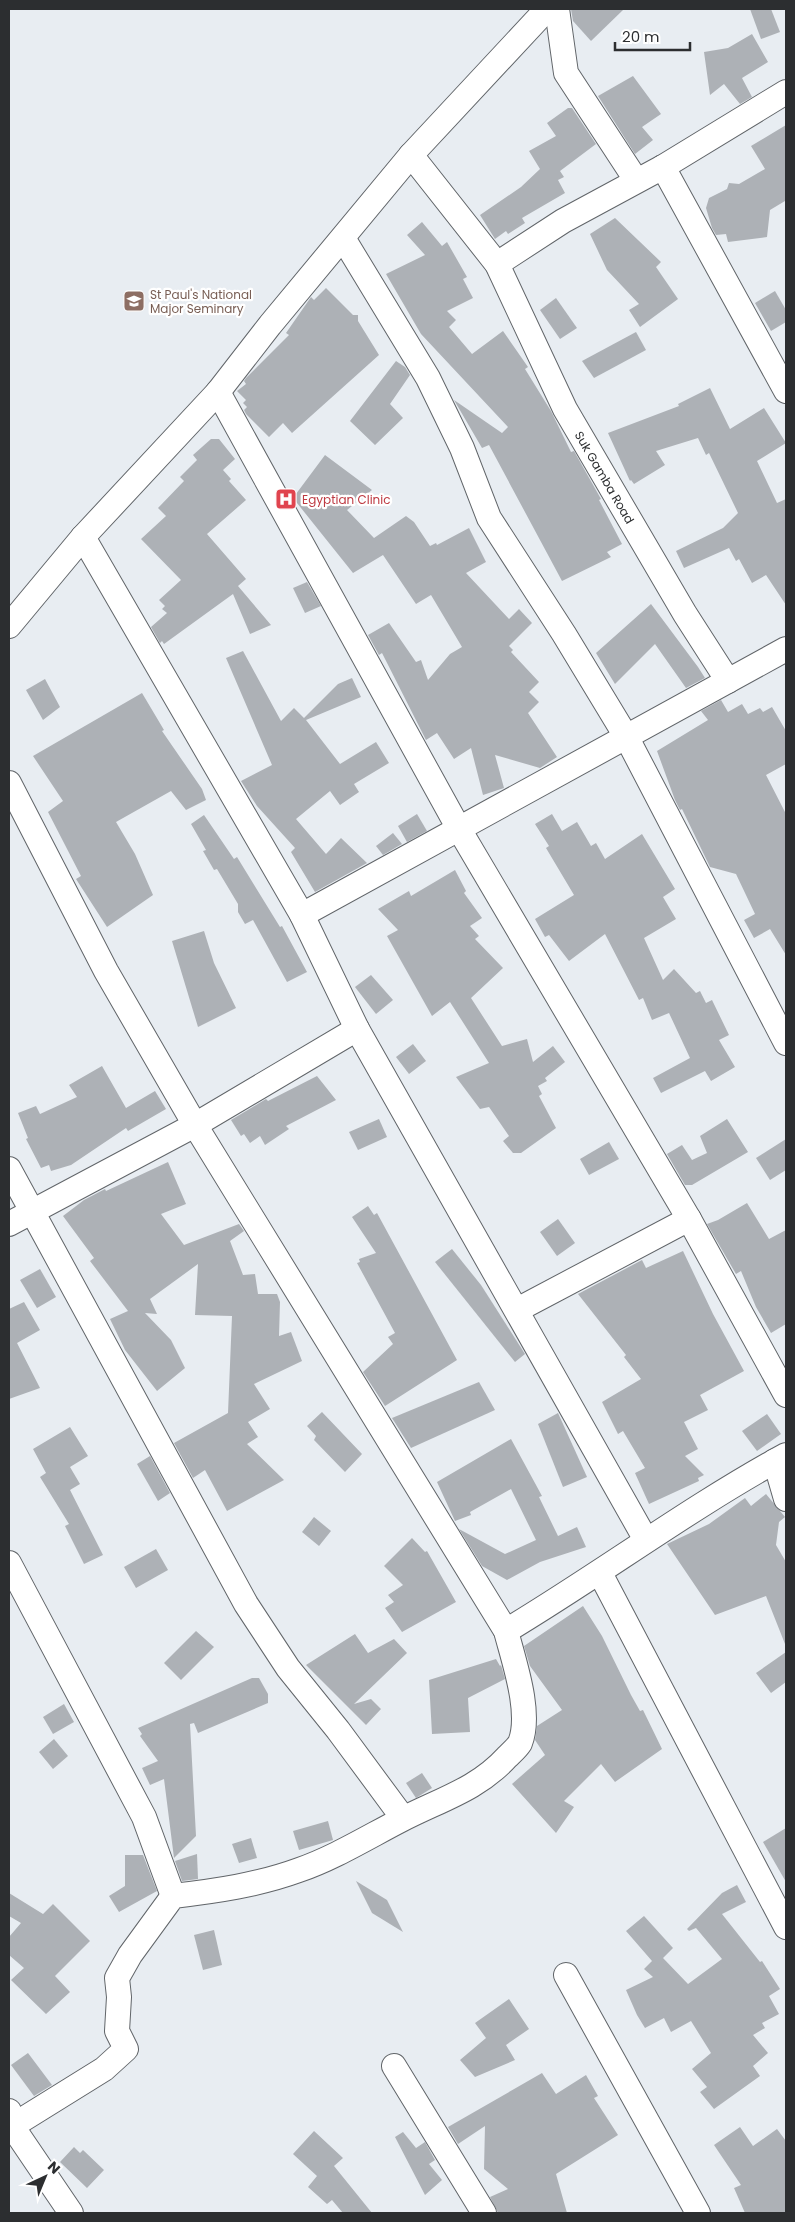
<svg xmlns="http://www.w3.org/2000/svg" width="795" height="2222" font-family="Poppins,sans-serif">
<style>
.building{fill:#adb1b6}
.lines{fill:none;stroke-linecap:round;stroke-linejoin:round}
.minor-casing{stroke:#616569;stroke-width:26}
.minor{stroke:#fff;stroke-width:24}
.labels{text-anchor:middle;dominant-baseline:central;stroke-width:4.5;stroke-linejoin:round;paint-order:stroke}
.education-label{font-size:12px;fill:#785e54;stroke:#fff;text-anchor:start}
.street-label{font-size:12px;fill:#2c2e30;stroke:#fff}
.health-label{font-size:12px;fill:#be3a42;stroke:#fff;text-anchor:start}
</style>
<rect width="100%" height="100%" fill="#e8edf2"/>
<g class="building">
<path d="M571,9H624L591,41L573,21Z"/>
<path d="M750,9H771L780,32L761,39Z"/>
<path d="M752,34L768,62L742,78L752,97L740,104L724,84L710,95L704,52L728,48Z"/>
<path d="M633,76L661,114L642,127L653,140L635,154L598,96Z"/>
<path d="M568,108H572L596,144L560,171L564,177L558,180L565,193L522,218L525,223L508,234L506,231L495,239L480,215L521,187L540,169L529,151L556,136L547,123Z"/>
<path d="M786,125V203L785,201L770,210L767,237L728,242L726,234L716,235L712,228L706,208L709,198L727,189L729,183L739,184L765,169L751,146Z"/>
<path d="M615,218L661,262L656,267L678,299L640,327L629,310L639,304L607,270L590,234Z"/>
<path d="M422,222L442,246L447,242L467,277L463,279L473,298L447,311L456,320L449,327L472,354L503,331L528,367L525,369L551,411L571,452L574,451L601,499L599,500L622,544L607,552L611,557L562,581L489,445L482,448L454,400L502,433L508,427L421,334L386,274L425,255L407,235Z"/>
<path d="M326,288L353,315H358V321L379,355L292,433L283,423L269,437L246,414L244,410L247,407L243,403L246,400L237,391L246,384L244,381L246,378L289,335L286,333L311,297L314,300Z"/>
<path d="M775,291L786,310V322L771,331L755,303Z"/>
<path d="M556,298L577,328L560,339L540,310Z"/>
<path d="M636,332L646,350L594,378L582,361Z"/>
<path d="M396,361L405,367L410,375L390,404L403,418L375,445L350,421Z"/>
<path d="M710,388L730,429L764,408L786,443L757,461L777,503L786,499V605L766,575L752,583L739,559L736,561L729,548L684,568L676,551L723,528L738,513L709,453L706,455L698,438L656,451L665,465L634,484L631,480L630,481L608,433L679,406L678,404Z"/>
<path d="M211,439H219L235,459L223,470L231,479L229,481L246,500L207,534L246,579L238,586L271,625L250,634L233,594L164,644L162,641L160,643L151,627L167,613L162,609L165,606L159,600L181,580L141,539L166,516L158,508L184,481L180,477L197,460L193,455Z"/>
<path d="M325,455L372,490L347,510L374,538L406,516L414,522L430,546L436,543L437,545L469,528L486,562L466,573L509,619L519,609L532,623L509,646L513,650L511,652L539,682L529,692L539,702L528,713L557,757L540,768L495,755L504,788L483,795L471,748L454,759L437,733L426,740L382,653L379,655L368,635L389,623L416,662L421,660L428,680L450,654L462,647L431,595L416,604L383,555L353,573L293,498Z"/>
<path d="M307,582L321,606L305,613L293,588Z"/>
<path d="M651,604L698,667L705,678L686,688L655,644L615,684L596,653Z"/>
<path d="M243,651L281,721L294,708L304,718L338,684L352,678L361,697L306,720L340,764L376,742L389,763L354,784L359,792L340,805L330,791L296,819L326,854L341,838L367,863L315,892L291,852L295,848L257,806L241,781L272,765L226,658Z"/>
<path d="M45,679L60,707L43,720L26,690Z"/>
<path d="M142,693L164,730L162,731L202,789L206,800L186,810L171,791L116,822L135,854L153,895L107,927L76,879L81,876L48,812L63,801L33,756Z"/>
<path d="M721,700L728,712L742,704L748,714L760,708L763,712L772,707L786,731V764L766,775L786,814V955L770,929L754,938L744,920L755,914L736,874L710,867L682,809L680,810L675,800L657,751L708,720L701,711Z"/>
<path d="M417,814L427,831L407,842L398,826Z"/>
<path d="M552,814L562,831L577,822L591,846L596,843L605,859L642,834L675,889L663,897L676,919L644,938L663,980L674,969L696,993L700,991L706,1003L712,1000L729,1035L719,1040L735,1067L711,1081L705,1071L661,1093L653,1078L690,1058L669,1013L652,1020L643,998L639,1000L605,934L569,961L549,935L545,937L535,919L574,895L546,848L549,846L535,824Z"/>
<path d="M204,815L234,859L237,857L280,927L282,926L307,972L287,982L253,920L245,924L238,912V904L217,869L214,870L203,851L206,850L191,824Z"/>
<path d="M393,833L402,844L383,855L376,846Z"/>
<path d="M455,870L466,891L464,893L482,918L470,926L479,936L475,939L503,968L471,998L502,1046L527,1039L533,1062L553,1046L565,1062L545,1078L547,1081L538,1086L542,1094L539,1096L556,1128L521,1153H513L503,1141L509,1136L489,1107L480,1109L456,1077L489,1063L450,1002L432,1016L387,936L398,930L378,909L409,891L411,896Z"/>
<path d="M204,931L214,963L236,1008L198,1027L172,941Z"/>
<path d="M371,975L393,1000L376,1014L355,987Z"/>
<path d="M413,1044L426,1061L409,1074L396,1057Z"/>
<path d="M102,1066L126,1108L155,1091L166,1109L128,1131L126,1128L71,1165L51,1171L49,1165L41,1168L26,1139L28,1138L18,1113L36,1106L40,1114L77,1097L69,1085Z"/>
<path d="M317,1076L336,1100L286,1126L289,1129L265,1145L260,1136L250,1143L244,1134L241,1136L231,1120L266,1099L268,1101Z"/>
<path d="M379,1119L387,1137L358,1150L349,1132Z"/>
<path d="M727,1119L748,1152L692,1185H685L667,1154L682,1145L692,1160L707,1153L700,1136Z"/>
<path d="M786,1139V1170L770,1180L756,1158Z"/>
<path d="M609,1142L619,1159L589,1175L580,1159Z"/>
<path d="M168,1162L186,1204L161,1214L184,1245L239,1224L244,1231L230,1241L243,1275L255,1274L258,1294H277L280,1302L279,1336L291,1332L302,1361L254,1384L270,1409L248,1422L258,1437L247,1444L284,1480L227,1511L205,1470L193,1478L174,1443L228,1413L232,1316L195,1315L198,1264L150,1299L157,1314L145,1313L171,1340L185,1368L157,1391L125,1350L110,1319L128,1311L90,1261L94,1258L63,1216L84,1200L105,1189L106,1191Z"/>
<path d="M747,1203L769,1239L786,1230V1324L771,1333L756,1307L741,1271L736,1274L707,1224L718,1220Z"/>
<path d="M368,1206L374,1215L377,1213L457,1360L385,1406L363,1372L393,1344L388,1337L395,1333L357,1263L360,1262L359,1259L376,1253L352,1217Z"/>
<path d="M558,1219L575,1243L557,1256L540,1232Z"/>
<path d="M452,1249L481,1285L525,1354L515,1362L435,1262Z"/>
<path d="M683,1251L713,1314L744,1371L700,1395L708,1410L684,1422L698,1449L685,1456L704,1475L698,1478L699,1481L649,1504L635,1473L645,1468L623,1431L618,1434L602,1402L641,1379L624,1357L626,1355L578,1294L642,1260L646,1268Z"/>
<path d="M40,1269L56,1297L37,1308L20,1280Z"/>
<path d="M24,1302L40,1330L17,1343L40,1388L9,1399V1309Z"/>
<path d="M479,1382L495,1410L411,1448L392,1418Z"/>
<path d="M322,1412L362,1454L345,1472L314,1440L316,1436L307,1426Z"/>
<path d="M558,1413L587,1477L563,1487L538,1424Z"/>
<path d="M767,1414L781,1434L757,1451L742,1431Z"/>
<path d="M70,1427L88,1456L70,1467L80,1484L70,1490L103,1555L84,1564L65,1526L69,1524L40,1477L46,1473L33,1449Z"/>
<path d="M511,1439L542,1496L539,1497L558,1536L577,1527L586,1547L540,1562L507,1580L482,1566L459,1529L505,1554L536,1540L511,1489L470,1512L471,1515L455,1521L437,1482Z"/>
<path d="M150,1456L170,1493L158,1501L137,1464Z"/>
<path d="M766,1494L785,1517L779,1522L776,1545L786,1562L785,1644L766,1596L715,1615L667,1544L709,1524L745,1498L751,1506Z"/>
<path d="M314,1517L331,1531L319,1546L302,1532Z"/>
<path d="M412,1538L425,1552L427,1551L456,1602L402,1632L385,1608L394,1602L388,1595L403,1585L384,1566Z"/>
<path d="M156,1549L168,1570L136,1588L124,1567Z"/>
<path d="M583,1606L602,1636L631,1695L640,1711L643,1710L662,1749L615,1782L601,1764L564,1801L574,1807L556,1833L512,1784L545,1755L535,1740L537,1726L562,1710L530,1666L524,1646Z"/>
<path d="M196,1631L214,1647L181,1680L164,1663Z"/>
<path d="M355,1634L368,1653L394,1639L407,1653L354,1704L371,1699L381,1709L366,1725L306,1665Z"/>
<path d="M786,1652V1682L771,1693L756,1673Z"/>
<path d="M496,1659L500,1666L501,1665L505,1679L468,1698L470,1732L432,1734L429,1680Z"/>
<path d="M252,1678H259L268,1694V1703L198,1733L194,1723L190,1724L196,1836L174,1858L164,1779L150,1785L142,1768L158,1761L140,1736L142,1734L138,1728Z"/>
<path d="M64,1704L74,1722L53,1734L43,1717Z"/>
<path d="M54,1739L68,1756L53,1769L39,1752Z"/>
<path d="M422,1773L432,1788L416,1798L406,1783Z"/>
<path d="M328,1821L333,1840L299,1850L293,1831Z"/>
<path d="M786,1828V1882L763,1842Z"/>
<path d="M251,1838L257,1858L239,1863L232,1844Z"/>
<path d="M197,1854L198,1879L182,1881L175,1861Z"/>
<path d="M125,1855H143L157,1891L119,1912L109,1896L125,1886Z"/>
<path d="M356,1881L387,1900L403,1932L372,1913Z"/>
<path d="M737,1885L746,1902L722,1914L760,1962L762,1961L780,1989L769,1996L779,2014L762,2023L765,2028L753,2035L768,2053L753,2066L760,2076L714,2109L700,2092L707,2087L692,2069L711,2053L691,2021L671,2032L664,2018L645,2028L637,2015L626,1990L653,1977L644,1969L652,1961L626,1931L644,1916L673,1948L663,1958L688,1984L722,1959L696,1928L689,1931L687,1929L722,1893Z"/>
<path d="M9,1893L43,1914L53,1904L90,1941L55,1976L70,1992L46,2014L11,1980L24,1968L9,1955V1937L21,1923L9,1916Z"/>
<path d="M214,1930L222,1965L203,1970L194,1935Z"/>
<path d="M509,1999L529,2029L506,2045L515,2060L475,2077L460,2060L486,2038L475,2023Z"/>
<path d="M28,2053L52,2085L34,2096L11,2065Z"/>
<path d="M542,2073L556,2094L586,2075L598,2096L594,2098L618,2135L556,2174L567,2213H498L490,2197L508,2189L484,2169L485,2126L458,2144L448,2127Z"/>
<path d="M740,2127L753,2146L777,2129L786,2141V2213H745L734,2188L741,2185L714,2145Z"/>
<path d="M314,2131L343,2158L334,2166L372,2213H343L332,2200L327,2204L308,2187L317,2176L293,2154Z"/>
<path d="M403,2132L416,2148L425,2142L435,2160L429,2164L442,2180L425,2195L395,2137Z"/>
<path d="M74,2147L80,2153L83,2150L104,2170L87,2188L60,2162Z"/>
</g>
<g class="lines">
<g class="minor-casing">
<g id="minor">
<path d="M557,9L566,73L636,180"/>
<path id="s1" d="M411,155L497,264L565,409L685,614L728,681"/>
<path d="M663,167L786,391"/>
<path d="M343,238L428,378L462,448L489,518L564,634L627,738L786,1043"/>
<path d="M497,264L563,221L663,167L786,92"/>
<path d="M218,392L459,829L689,1219L786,1395"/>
<path d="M83,537L302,915L357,1029L646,1540"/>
<path d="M9,626L83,537L218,392L270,325L411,155L547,9"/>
<path d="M9,783L106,971L195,1125L506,1631C514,1662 532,1713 520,1743C517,1748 511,1753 507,1757C477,1790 439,1800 401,1820C368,1837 334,1858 299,1870C258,1885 216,1891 173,1896L130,1955L117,1978L119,1997L117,2031L126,2049L104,2069L9,2128"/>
<path d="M302,915L786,649"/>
<path d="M9,1169L246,1604L288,1668L338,1730L403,1818"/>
<path d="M9,1224L195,1125L357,1029"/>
<path d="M517,1310L689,1219"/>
<path d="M775,1461L786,1499"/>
<path d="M9,1563L144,1817L173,1896"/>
<path d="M600,1573L786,1927"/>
<path d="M506,1631C601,1574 689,1508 786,1455"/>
<path d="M566,1975L698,2213"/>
<path d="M394,2066L484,2213"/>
<path d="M9,2111L12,2126L71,2213"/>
</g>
</g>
<use href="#minor" class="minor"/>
</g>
<defs>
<g id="university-square" transform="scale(1.125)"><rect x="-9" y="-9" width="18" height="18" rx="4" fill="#8d6e63" stroke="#fff"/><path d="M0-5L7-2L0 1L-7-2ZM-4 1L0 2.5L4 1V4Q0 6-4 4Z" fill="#fff"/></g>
<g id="hospital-square" transform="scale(1.125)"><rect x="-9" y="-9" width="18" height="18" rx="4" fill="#e0444e" stroke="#fff"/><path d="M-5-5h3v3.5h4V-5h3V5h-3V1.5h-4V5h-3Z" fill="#fff"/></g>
</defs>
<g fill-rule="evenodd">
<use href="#university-square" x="134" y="301"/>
<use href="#hospital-square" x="286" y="499"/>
</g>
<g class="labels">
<g class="education-label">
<text x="150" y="294">St Paul's National<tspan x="150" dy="14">Major Seminary</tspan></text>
</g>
<g class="street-label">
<text stroke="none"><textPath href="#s1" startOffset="378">Suk Gamba Road</textPath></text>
</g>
<g class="health-label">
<text x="302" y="499">Egyptian Clinic</text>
</g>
</g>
<rect width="795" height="2222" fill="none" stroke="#2c2e30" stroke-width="20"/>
<g transform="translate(45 2177) rotate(44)" stroke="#ffffff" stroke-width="4" paint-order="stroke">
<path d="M0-4L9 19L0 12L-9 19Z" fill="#2c2e30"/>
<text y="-8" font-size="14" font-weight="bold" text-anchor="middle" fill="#2c2e30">N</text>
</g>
<path d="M615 42v8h75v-8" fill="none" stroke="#2c2e30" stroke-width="2.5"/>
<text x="622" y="42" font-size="15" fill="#2c2e30" stroke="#ffffff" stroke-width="4" paint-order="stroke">20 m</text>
</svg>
